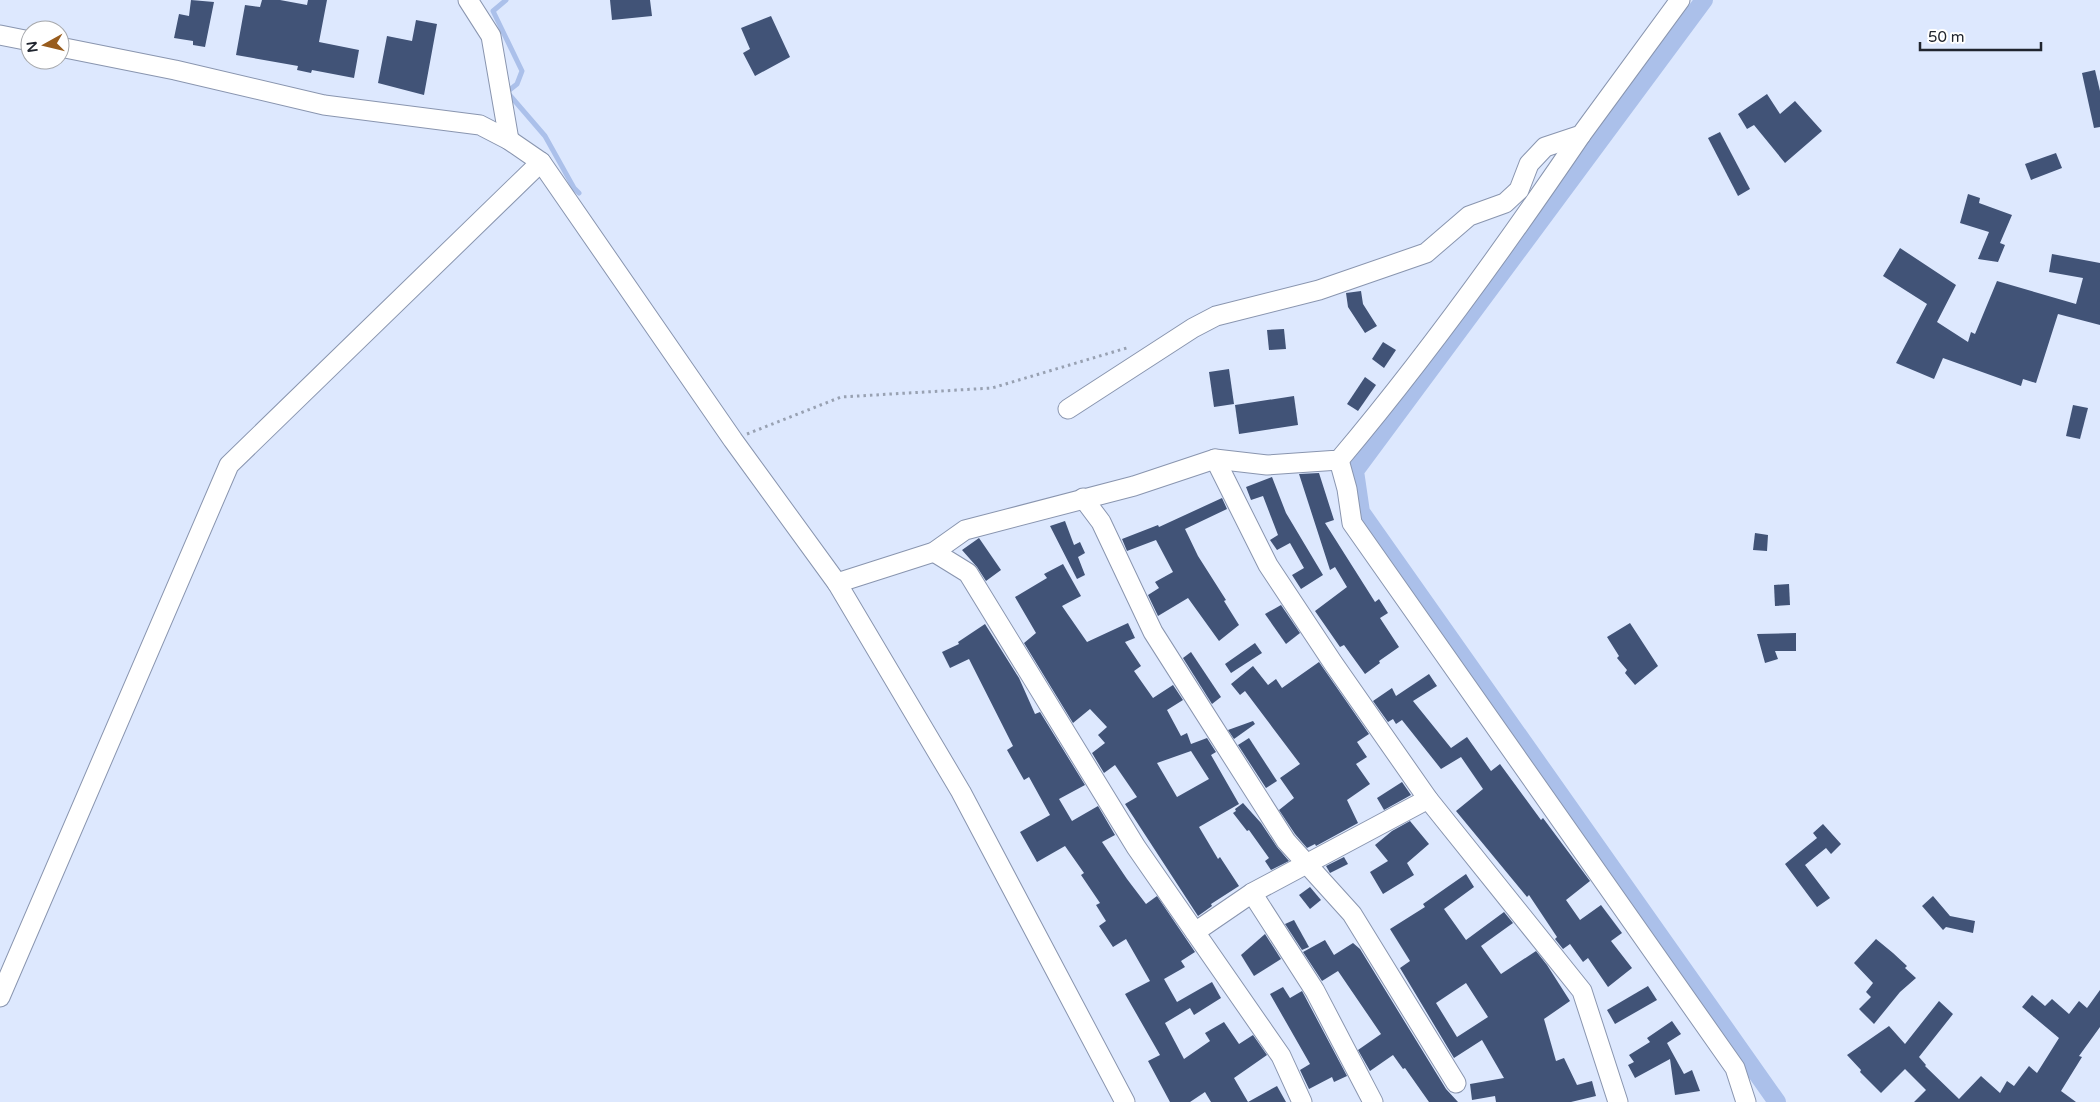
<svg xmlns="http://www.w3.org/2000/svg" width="2100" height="1102" font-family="'Varela Round',sans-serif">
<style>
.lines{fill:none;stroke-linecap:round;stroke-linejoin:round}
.stream{stroke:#abc0ea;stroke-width:5}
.canal{stroke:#abc0ea;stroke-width:18}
.building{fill:#415377;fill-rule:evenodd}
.minor-casing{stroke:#8995af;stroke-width:21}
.path{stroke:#98a1b2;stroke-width:3;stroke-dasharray:2.5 4;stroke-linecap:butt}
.minor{stroke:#fff;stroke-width:19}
</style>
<rect width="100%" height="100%" fill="#dde8fe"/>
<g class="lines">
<path class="stream" d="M506,0L493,11L522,71L517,84L507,92L545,136L574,188L579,193"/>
<path class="canal" d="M1704,0L1355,471L1361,512L1777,1102"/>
</g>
<g class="building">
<path d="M191,0L214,2L205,47L193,45V41L174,38L179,14L189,16Z"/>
<path d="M262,0H280L307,5L308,0H327L319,42L359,50L354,78L312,70L311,73L297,70L298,66L236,55L245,5L260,7Z"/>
<path d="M610,0H650L652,16L612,20Z"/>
<path d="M771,16L790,57L755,76L743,53L750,49L741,28Z"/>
<path d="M416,20L437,24L424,95L378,83L387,36L412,41Z"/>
<path d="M2095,70L2100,91V127L2094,128L2082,73Z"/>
<path d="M1767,94L1780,114L1795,101L1822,131L1785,163L1754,125L1747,129L1738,114Z"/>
<path d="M1720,132L1750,189L1738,196L1708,138Z"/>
<path d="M2056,153L2062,168L2031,180L2025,164Z"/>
<path d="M1968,194L1980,198L1979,203L2012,215L2000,243L2005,245L1998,262L1978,259L1989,232L1960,223Z"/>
<path d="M1900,248L1956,285L1937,322L1968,342L1971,332L1975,334L1997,281L2076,304L2083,278L2049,272L2052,254L2100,263V325L2058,314L2036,383L2023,379L2021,386L1943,358L1934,379L1896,363L1927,304L1883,276Z"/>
<path d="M1361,291L1363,304L1377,326L1365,333L1348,307L1346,293Z"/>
<path d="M1284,329L1286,349L1269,350L1267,330Z"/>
<path d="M1383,342L1396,350L1384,368L1372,359Z"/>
<path d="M1229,369L1234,404L1214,407L1209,372Z"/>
<path d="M1365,377L1376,385L1358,411L1347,404Z"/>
<path d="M1294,396L1298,425L1239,434L1235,405Z"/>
<path d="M2073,405L2088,408L2080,439L2066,436Z"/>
<path d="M1319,473L1334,520L1325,523L1375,602L1379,599L1388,613L1380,618L1399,647L1379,661L1380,663L1365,674L1344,645L1340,647L1315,611L1347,587L1335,567L1330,570L1299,474Z"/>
<path d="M1272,477L1286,513L1323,575L1301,589L1292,575L1304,568L1290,543L1277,550L1270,540L1278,535L1263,496L1251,500L1246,487Z"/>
<path d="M1222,498L1227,509L1185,529L1198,556L1226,600L1224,601L1239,625L1219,641L1188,598L1158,616L1148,595L1159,588L1155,582L1173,572L1156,540L1127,551L1122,539L1158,525L1159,527Z"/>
<path d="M1065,521L1074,545L1080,542L1085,553L1078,557L1085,575L1077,579L1050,526Z"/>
<path d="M1755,533L1768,535L1767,551L1753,550Z"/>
<path d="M979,538L1001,570L986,581L977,567L962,550Z"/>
<path d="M1063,564L1081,596L1062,606L1087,642L1128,623L1135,638L1125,642L1141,666L1134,671L1153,698L1173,685L1183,700L1167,710L1181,736L1187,733L1191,744L1207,738L1216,752L1211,755L1239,804L1199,827L1218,859L1220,857L1239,886L1211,904L1212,906L1198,916L1125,804L1137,797L1115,765L1104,773L1092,753L1105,743L1098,735L1107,727L1090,709L1073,723L1024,643L1036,633L1015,597L1047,578L1044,574ZM1191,751L1209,779L1177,797L1157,763Z"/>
<path d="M1789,584L1790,605L1775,606L1774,585Z"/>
<path d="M1281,605L1300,633L1286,644L1265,614Z"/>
<path d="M1630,623L1658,666L1635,685L1625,673L1627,670L1617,658L1619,656L1607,637Z"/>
<path d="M985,624L1019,678L1035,714L1040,712L1085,785L1059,799L1072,821L1098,806L1115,835L1102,842L1127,879L1146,904L1157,896L1195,952L1181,961L1185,967L1164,979L1177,1002L1212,982L1221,998L1194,1015L1190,1008L1165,1023L1184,1059L1210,1041L1205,1033L1224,1022L1239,1044L1253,1035L1267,1055L1234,1078L1248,1102L1277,1086L1286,1102H1211L1205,1092L1190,1102H1170L1148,1061L1160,1055L1125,994L1150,981L1126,939L1113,947L1099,926L1106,921L1096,905L1100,903L1081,875L1084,873L1065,846L1037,862L1020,832L1050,815L1029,777L1024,780L1007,750L1013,746L969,659L950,668L942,652L959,644L958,642Z"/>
<path d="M1796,633V651H1775L1778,659L1765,663L1757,634Z"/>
<path d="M1255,643L1262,653L1231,673L1225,664Z"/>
<path d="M1191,652L1221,697L1212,704L1183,658Z"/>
<path d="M1319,662L1369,734L1357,742L1367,757L1356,764L1370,784L1347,800L1358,823L1316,846L1315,844L1307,848L1295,834L1279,810L1294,798L1280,778L1300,764L1245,691L1240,695L1231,684L1253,666L1268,685L1276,679L1282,688Z"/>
<path d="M1429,674L1437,686L1413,701L1451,748L1467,737L1491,771L1500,764L1541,820L1543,818L1590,881L1566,900L1580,920L1601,905L1622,933L1611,941L1632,968L1608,987L1588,958L1583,962L1570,944L1563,949L1555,939L1557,937L1529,895L1527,897L1456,811L1483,789L1461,757L1441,769L1402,720L1396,724L1393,719L1388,722L1373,701L1392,688L1396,696Z"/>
<path d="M1253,721L1255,724L1234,739L1228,730Z"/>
<path d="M1249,738L1277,781L1266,788L1238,745Z"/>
<path d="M1402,782L1411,795L1384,810L1377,798Z"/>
<path d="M1243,803L1261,823L1277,847L1289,861L1271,870L1265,861L1269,858L1249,830L1247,831L1233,813L1236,811L1235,809Z"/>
<path d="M1410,821L1429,844L1407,863L1414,875L1383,894L1370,872L1388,861L1375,845L1392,831Z"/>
<path d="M1823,824L1841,844L1831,854L1826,848L1805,865L1830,898L1817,907L1785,864L1817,838L1813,833Z"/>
<path d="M1344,857L1348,864L1330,873L1326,866Z"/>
<path d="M1466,874L1474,887L1444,909L1466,940L1504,912L1513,923L1481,946L1501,974L1536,951L1547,965L1570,1001L1544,1019L1556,1061L1564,1058L1577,1085L1592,1081L1596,1096L1571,1102H1496L1495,1096L1472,1100L1470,1084L1504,1078L1482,1040L1454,1058L1400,968L1410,961L1390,929L1425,907L1423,904ZM1466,983L1488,1017L1457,1037L1436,1003Z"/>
<path d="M1310,887L1321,900L1310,909L1299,895Z"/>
<path d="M1933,896L1950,916L1975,921L1973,933L1946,927L1943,930L1922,906Z"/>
<path d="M1294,920L1309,947L1302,950L1285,924Z"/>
<path d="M1265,934L1281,959L1254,976L1241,955Z"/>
<path d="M1876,939L1893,953L1907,966L1905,968L1916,978L1900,992L1874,1024L1859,1009L1871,997L1866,992L1873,983L1854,963Z"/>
<path d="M1325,940L1334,955L1353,943L1360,949L1446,1089L1458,1102H1429L1405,1068L1403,1069L1393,1055L1370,1071L1358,1050L1381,1034L1338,971L1322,981L1303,952Z"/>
<path d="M1648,986L1657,1000L1615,1024L1607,1010Z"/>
<path d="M1283,987L1290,998L1302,991L1347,1076L1334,1082L1332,1077L1309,1089L1300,1070L1310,1064L1270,994Z"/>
<path d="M2100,990V1027L2079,1056L2082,1057L2061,1091L2076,1102H1914L1926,1090L1905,1069L1881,1093L1860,1072L1861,1070L1847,1055L1889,1026L1905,1044L1939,1001L1953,1014L1919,1057L1926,1065L1925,1066L1959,1099L1981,1076L2000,1093L2007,1081L2014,1086L2029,1066L2037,1073L2059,1038L2022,1007L2032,995L2045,1006L2052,999L2069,1014L2079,1001L2087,1008Z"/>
<path d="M1672,1021L1681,1034L1667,1043L1684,1074L1692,1070L1700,1091L1675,1095L1670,1059L1635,1078L1628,1065L1634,1062L1629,1055L1650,1042L1647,1038Z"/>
</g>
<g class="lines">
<g class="minor-casing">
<g id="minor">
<path d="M468,0L491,36L509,140"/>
<path d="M0,35L30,41"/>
<path d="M60,47L175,70L324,105L480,125L509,140L541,162L733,440L837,583L961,792L1125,1102"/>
<path d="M1068,409L1193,328L1216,316L1319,290L1426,253L1469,216L1505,203L1519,190L1529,164L1545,147L1581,135L1680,0"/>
<path d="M1215,459L1268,565L1333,663L1428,799L1582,991L1618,1102"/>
<path d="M1339,460L1347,489L1352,523L1735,1068L1746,1102"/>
<path d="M1083,498L1101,522L1153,632L1286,841L1352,914L1456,1083"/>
<path d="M934,552L968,573L1136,847L1281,1056L1302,1102"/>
<path d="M837,583L934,552L965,530L1134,486L1215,459L1267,465L1339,460C1426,357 1505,247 1581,135"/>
<path d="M1252,893L1315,991L1373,1102"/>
<path d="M1195,932L1252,893L1428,799"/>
<path d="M0,997L229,465L541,162"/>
</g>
</g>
<path class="path" d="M747,434L841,397L992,388L1130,347"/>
<use href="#minor" class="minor"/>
</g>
<g transform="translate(45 45) rotate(262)"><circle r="24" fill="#ffffff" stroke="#a6a8ac"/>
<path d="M0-4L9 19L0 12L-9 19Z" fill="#985c1d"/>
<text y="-8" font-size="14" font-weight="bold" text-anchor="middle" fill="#20252f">N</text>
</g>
<path d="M1920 42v8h121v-8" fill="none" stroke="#20252f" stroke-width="2.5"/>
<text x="1928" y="42" font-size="15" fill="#20252f" stroke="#ffffff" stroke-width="4" paint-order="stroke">50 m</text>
</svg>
